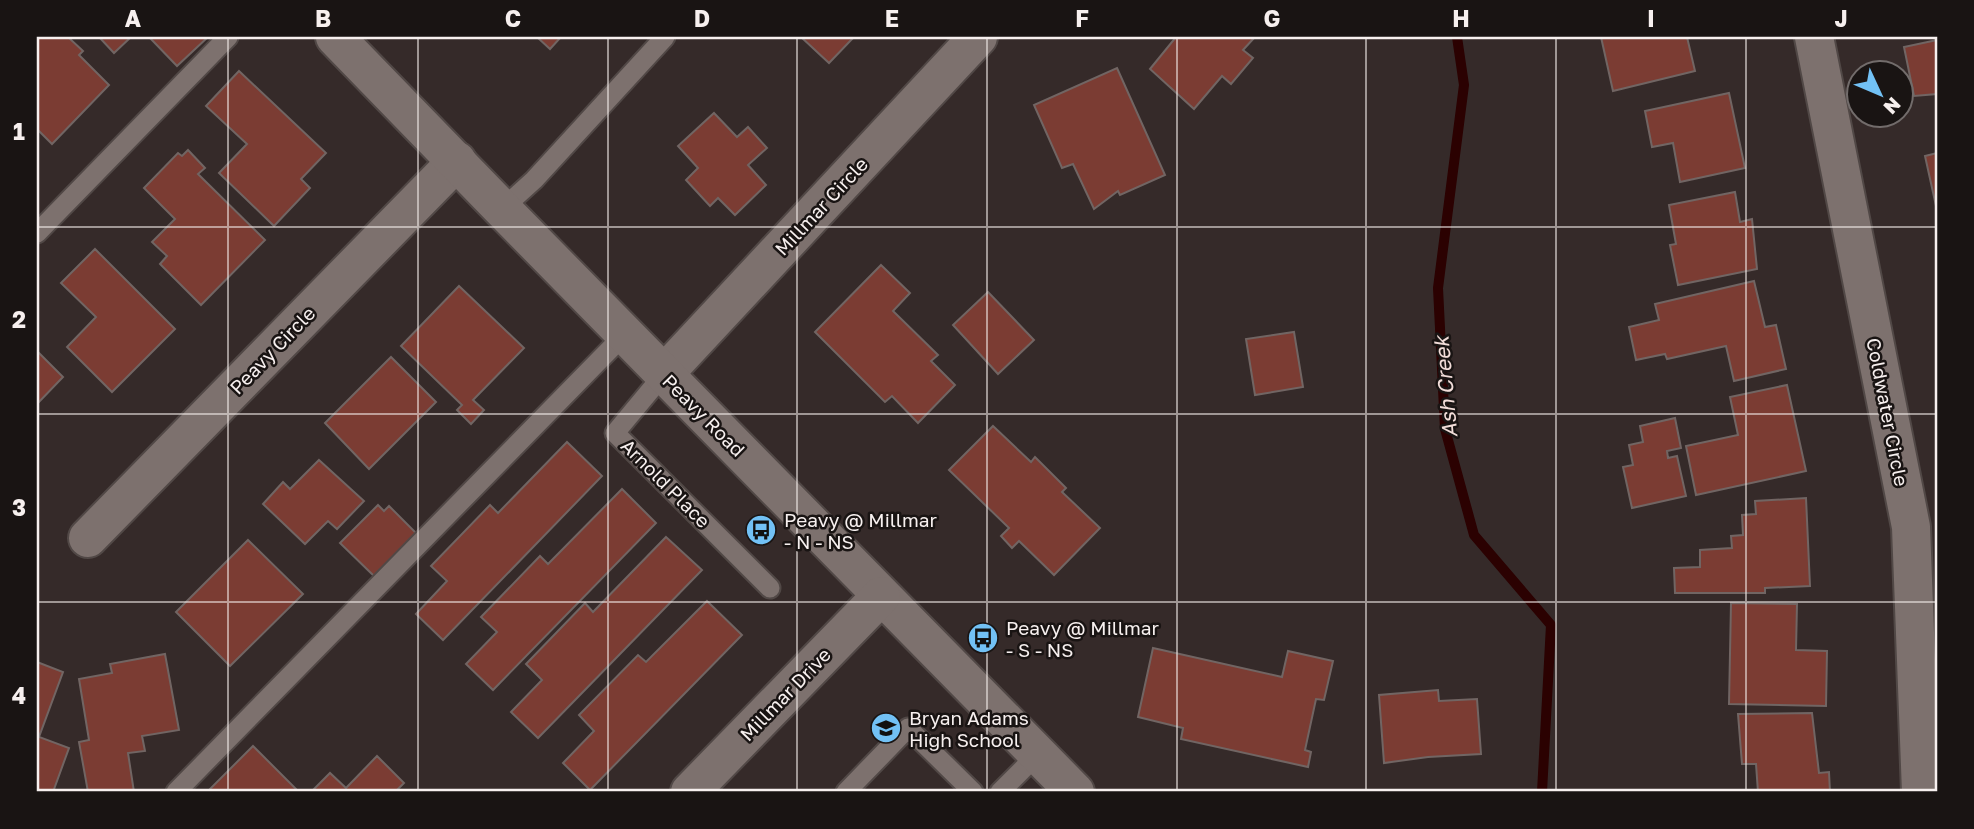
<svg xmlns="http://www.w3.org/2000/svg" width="1974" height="829" font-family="'Golos Text',sans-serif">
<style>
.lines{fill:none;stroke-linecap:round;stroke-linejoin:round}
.stream{stroke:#2b0101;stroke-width:10}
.building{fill:#7b3c33;stroke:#716563;stroke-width:2}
.lane-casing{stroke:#514846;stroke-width:23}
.street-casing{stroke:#514846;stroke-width:42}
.secondary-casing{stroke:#514846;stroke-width:42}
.lane{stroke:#7d716e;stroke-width:19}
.street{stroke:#7d716e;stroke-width:38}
.secondary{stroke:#7d716e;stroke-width:38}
.grid{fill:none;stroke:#f7f0ef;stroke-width:2;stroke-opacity:0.55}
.labels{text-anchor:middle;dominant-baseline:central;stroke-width:5;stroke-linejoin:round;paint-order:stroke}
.street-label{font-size:19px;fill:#f7f0ef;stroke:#191413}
.poi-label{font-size:19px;fill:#f7f0ef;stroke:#191413;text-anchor:start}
.water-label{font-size:21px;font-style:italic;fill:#f2ddd9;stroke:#191413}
.neatline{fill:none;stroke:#f7f0ef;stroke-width:2.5}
.grid-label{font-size:23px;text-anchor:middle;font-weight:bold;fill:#f7f0ef}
</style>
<rect width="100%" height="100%" fill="#352a29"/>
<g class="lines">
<path class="stream" d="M1457,37L1464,85L1438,288L1445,429L1474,535L1551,625L1542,792"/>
</g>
<g class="building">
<path d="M37,37H68L83,51L79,55L109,85L52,144L37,129Z"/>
<path d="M99,37H131L114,53Z"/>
<path d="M149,37H208L177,66Z"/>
<path d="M537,37H561L550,49Z"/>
<path d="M801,37H854L829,63Z"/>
<path d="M1176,37H1255L1243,50L1253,58L1231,84L1222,76L1194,109L1150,69Z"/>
<path d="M1601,37H1687L1695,71L1613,91Z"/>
<path d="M1937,40V94L1914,96L1904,47Z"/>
<path d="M1117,68L1165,175L1120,195L1118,191L1094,209L1073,164L1062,168L1034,105Z"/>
<path d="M239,71L326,153L301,179L310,188L274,226L219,173L247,144L206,106Z"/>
<path d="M1729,93L1745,168L1680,182L1673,143L1652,147L1645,111Z"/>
<path d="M714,113L737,137L748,127L767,148L748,165L766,185L735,215L718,198L710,206L686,180L698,168L678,146Z"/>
<path d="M188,150L205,168L198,174L265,240L201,305L160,264L167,256L152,242L175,219L144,188L178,153L182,156Z"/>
<path d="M1937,153V206H1936L1925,156Z"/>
<path d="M1735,192L1740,222L1752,219L1757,269L1678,285L1670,245L1676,244L1669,205Z"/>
<path d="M95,249L175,329L112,392L67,347L96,317L61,283Z"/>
<path d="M881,265L910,293L893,311L938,355L931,361L955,385L918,423L892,396L885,402L815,332Z"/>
<path d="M1754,281L1765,327L1776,325L1786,369L1734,381L1726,346L1667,359L1665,354L1636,360L1629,327L1659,320L1655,304Z"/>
<path d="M459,286L524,348L473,400L484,410L471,424L457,410L462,405L401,346Z"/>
<path d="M988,292L1034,340L998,374L953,325Z"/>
<path d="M1294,332L1303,387L1255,395L1246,339Z"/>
<path d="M37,351L63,377L37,404Z"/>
<path d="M391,357L436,402L369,469L325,423Z"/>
<path d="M1787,385L1806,471L1696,495L1686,446L1738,435L1730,397Z"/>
<path d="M1675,418L1681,448L1667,451L1668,458L1677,456L1686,496L1632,508L1623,467L1633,465L1629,445L1643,442L1640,426Z"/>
<path d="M993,426L1031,462L1035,457L1066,488L1062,492L1100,528L1054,575L1019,541L1012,548L1001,536L1009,528L949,470Z"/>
<path d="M567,442L602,476L443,640L416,614L447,581L431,566L490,505L498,513Z"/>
<path d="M319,460L364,501L337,529L328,521L305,544L263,504L283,482L290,489Z"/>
<path d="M622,489L656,523L493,690L466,664L497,632L481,617L540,556L548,564Z"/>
<path d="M1806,498L1810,586L1765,588V593H1675L1674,568L1700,567V550L1732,548L1731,536L1743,535L1742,515L1756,514L1755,501Z"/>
<path d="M378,505L384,511L389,506L416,533L374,576L340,543Z"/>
<path d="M666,537L702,570L538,738L511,712L542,680L526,664L585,603L593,612Z"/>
<path d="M248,540L303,594L230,666L176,612Z"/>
<path d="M707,601L742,635L590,790L563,763L594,731L579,715L638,655L646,662Z"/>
<path d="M1731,603L1797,604L1796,650L1827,651L1826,706L1729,704Z"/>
<path d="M1153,648L1282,677L1288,651L1333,661L1324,700L1316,699L1305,750L1311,752L1308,767L1181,739L1183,728L1138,717Z"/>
<path d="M165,654L179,730L142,736L145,751L128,753L134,792H88L79,742L89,740L79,679L112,673L110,664Z"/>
<path d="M37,662L63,672L39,737L69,748L53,792H37Z"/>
<path d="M1438,690L1439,701L1477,699L1481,754L1428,757L1384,763L1379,695Z"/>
<path d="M1812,713L1819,773L1829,772L1830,792H1758L1756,764H1742L1738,714Z"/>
<path d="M253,746L297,790L295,792H207Z"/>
<path d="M377,756L404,783L395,792H311L330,773L346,788Z"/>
</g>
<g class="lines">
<g class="lane-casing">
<g id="lane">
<path d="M502,209L534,180L665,37"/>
<path d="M37,233L228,37"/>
<path d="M664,374L615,433L770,588"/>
<path d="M176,792L625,334"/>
<path d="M846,792L908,728L973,792"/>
<path d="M1000,792L1037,755"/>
</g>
</g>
<g class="street-casing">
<g id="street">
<path d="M1814,37L1911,527L1921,792"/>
<path d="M664,374L978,37"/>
<path d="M88,538L457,161"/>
</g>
</g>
<g class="secondary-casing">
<g id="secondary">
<path d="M335,37L502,209L1075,792"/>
<path d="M690,792L881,596"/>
</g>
</g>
<use href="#lane" class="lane"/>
<use href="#street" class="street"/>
<use href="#secondary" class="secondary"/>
</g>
<path class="grid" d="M228,37V792M418,37V792M608,37V792M797,37V792M987,37V792M1177,37V792M1366,37V792M1556,37V792M1746,37V792M37,227H1937M37,414H1937M37,602H1937"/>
<defs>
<g id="bus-disc" transform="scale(1.575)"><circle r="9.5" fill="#72c1f5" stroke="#191413"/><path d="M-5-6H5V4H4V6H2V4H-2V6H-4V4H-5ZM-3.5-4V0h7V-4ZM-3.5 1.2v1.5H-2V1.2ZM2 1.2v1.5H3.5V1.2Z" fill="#111"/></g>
<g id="school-disc" transform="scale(1.575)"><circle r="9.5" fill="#72c1f5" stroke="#191413"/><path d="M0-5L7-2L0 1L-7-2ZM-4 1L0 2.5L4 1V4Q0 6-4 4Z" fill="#111"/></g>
</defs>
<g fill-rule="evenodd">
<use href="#bus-disc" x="761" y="530"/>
<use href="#bus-disc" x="983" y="638"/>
<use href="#school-disc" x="886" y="728"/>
</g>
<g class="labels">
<g class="street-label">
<text transform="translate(821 206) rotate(-47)">Millmar Circle</text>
<text transform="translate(272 350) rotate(-46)">Peavy Circle</text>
<text transform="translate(1888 412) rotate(79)">Coldwater Circle</text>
<text transform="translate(704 415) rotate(45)">Peavy Road</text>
<text transform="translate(666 483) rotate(45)">Arnold Place</text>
<text transform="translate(785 694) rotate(-46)">Millmar Drive</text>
</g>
<g class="poi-label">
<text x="784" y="519">Peavy @ Millmar<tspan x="784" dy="22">- N - NS</tspan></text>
<text x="1006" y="627">Peavy @ Millmar<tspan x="1006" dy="22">- S - NS</tspan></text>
<text x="909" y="717">Bryan Adams<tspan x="909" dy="22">High School</tspan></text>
</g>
<g class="water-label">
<text transform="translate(1445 387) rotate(-95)">Ash Creek</text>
</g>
</g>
<rect width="1974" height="829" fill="none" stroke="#191413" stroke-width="77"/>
<g transform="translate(1880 94) rotate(134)"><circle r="33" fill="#191413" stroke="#726c6b" stroke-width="2"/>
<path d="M0-5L12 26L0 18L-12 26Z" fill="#72c1f5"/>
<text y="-10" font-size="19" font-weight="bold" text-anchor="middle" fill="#f7f0ef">N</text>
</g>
<rect x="38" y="38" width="1898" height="752" class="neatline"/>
<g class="grid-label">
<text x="133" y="27">A</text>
<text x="323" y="27">B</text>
<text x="513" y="27">C</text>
<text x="702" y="27">D</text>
<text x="892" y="27">E</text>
<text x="1082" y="27">F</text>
<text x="1272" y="27">G</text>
<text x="1461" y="27">H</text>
<text x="1651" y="27">I</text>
<text x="1841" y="27">J</text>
<text x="19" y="140">1</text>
<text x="19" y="328">2</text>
<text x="19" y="516">3</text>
<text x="19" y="704">4</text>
</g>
</svg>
